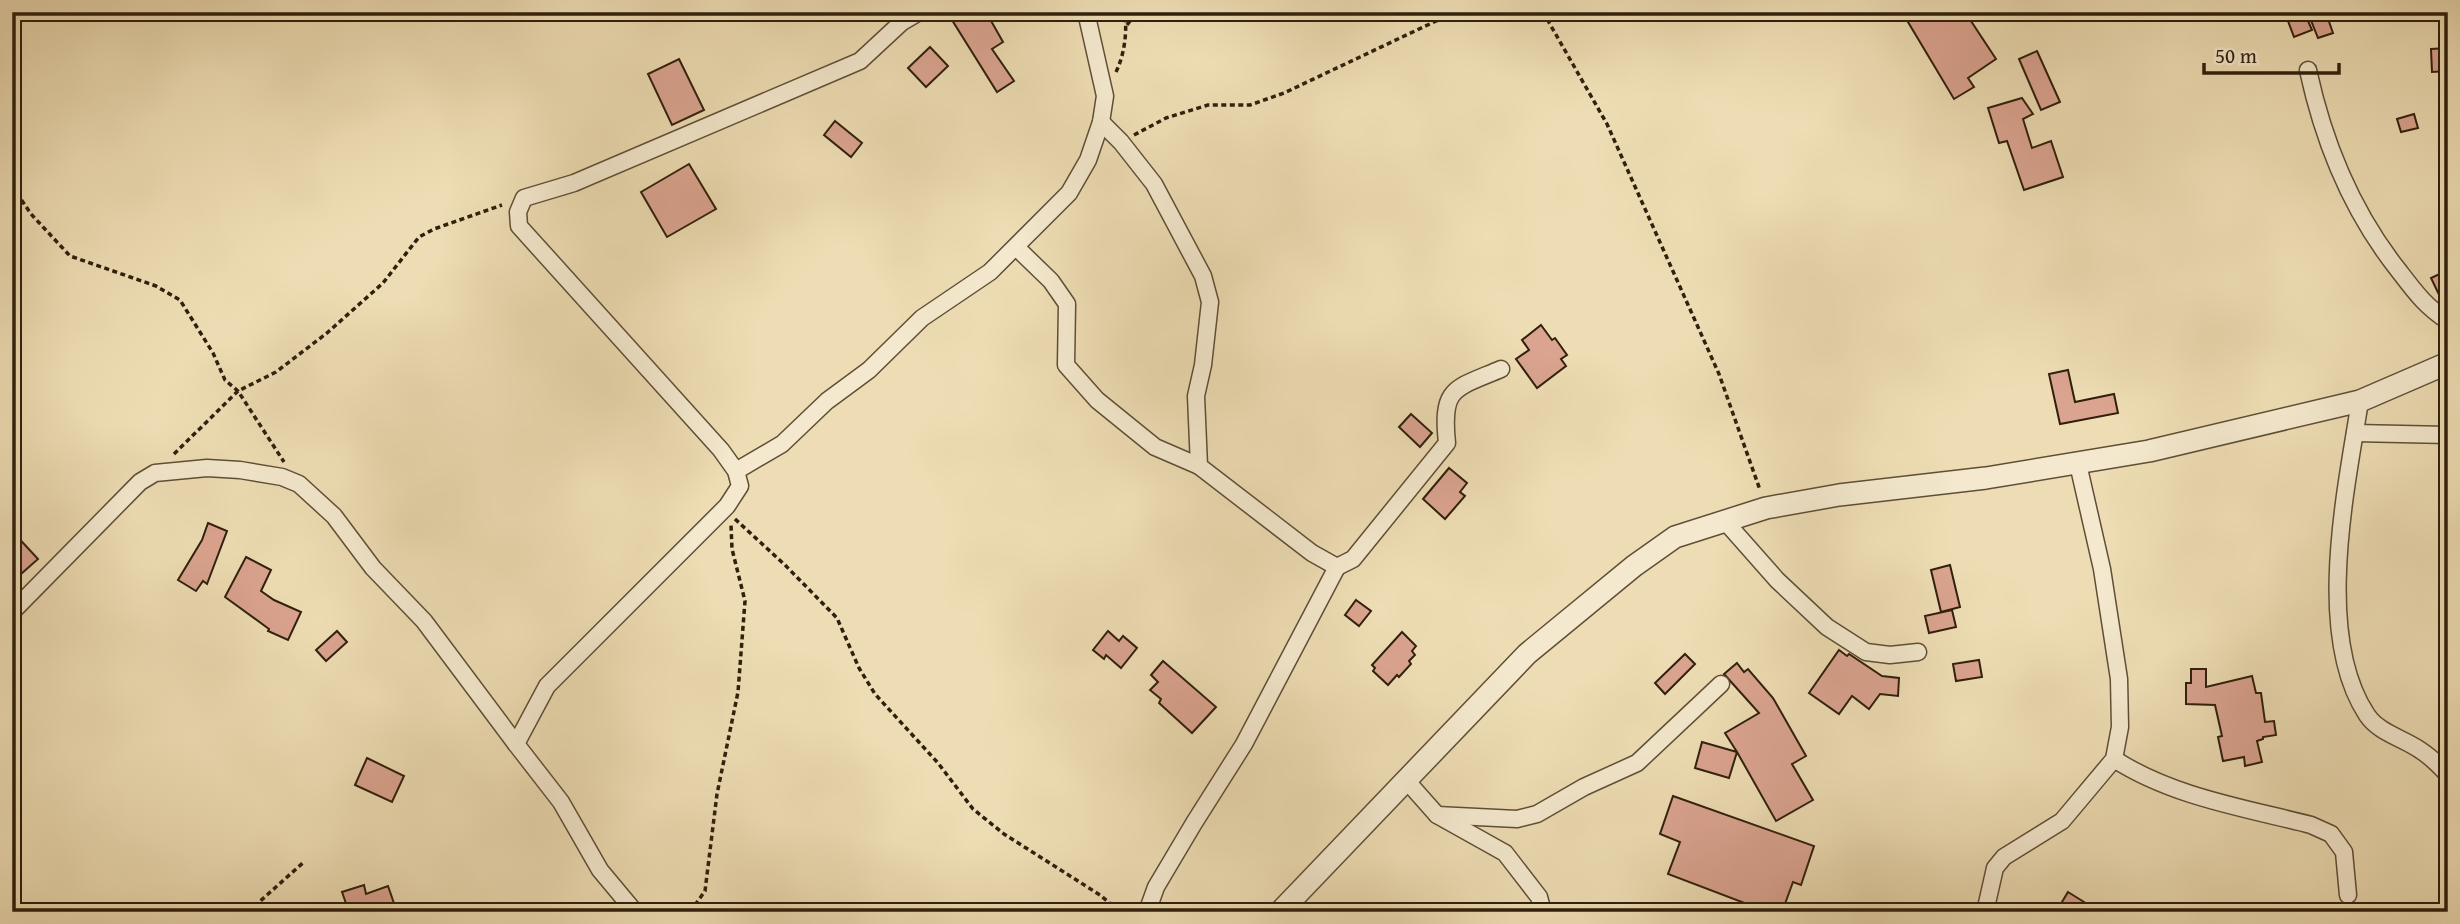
<svg xmlns="http://www.w3.org/2000/svg" width="2460" height="924" font-family="'Gentium Book Plus',serif">
<style>
.building{fill:#dba490;stroke:#2f1f0c;stroke-width:2}
.lines{fill:none;stroke-linecap:round;stroke-linejoin:round}
.minor-casing{stroke:#5f4e36;stroke-width:19}
.tertiary-casing{stroke:#5f4e36;stroke-width:24}
.path{stroke:#2f1f0c;stroke-width:3.5;stroke-dasharray:5 3.5;stroke-linecap:butt}
.minor{stroke:#f4e9ce;stroke-width:16}
.tertiary{stroke:#f4e9ce;stroke-width:21}
</style>
<rect width="100%" height="100%" fill="#eeddb4"/>
<filter id="stains"><feTurbulence type="fractalNoise" baseFrequency=".00286" numOctaves="4"/><feColorMatrix values="0 0 0 0 .2 0 0 0 0 .09 0 0 0 0 .02 0 0 0 .5 -.17"/></filter>
<radialGradient id="worn" r=".72"><stop offset=".6" stop-color="#630" stop-opacity="0"/><stop offset="1" stop-color="#630" stop-opacity=".3"/></radialGradient>
<g class="building">
<path d="M965,12H986L1003,42L992,49L1014,81L997,92L952,20Z"/>
<path d="M1924,12H1965L1996,59L1968,78L1974,87L1954,99L1908,22Z"/>
<path d="M2326,13L2333,33L2318,38L2310,18Z"/>
<path d="M2305,14L2312,30L2294,37L2288,21Z"/>
<path d="M930,47L948,66L926,87L908,68Z"/>
<path d="M2448,48V71L2432,72L2431,49Z"/>
<path d="M2037,51L2060,102L2041,110L2019,59Z"/>
<path d="M679,59L704,110L672,125L648,74Z"/>
<path d="M2022,98L2033,114L2023,119L2032,148L2051,141L2063,177L2024,190L2007,141L1999,143L1988,108Z"/>
<path d="M2414,114L2418,128L2401,132L2397,119Z"/>
<path d="M835,121L862,143L851,157L824,135Z"/>
<path d="M689,164L716,209L667,237L641,192Z"/>
<path d="M2448,270V308L2444,305L2431,278Z"/>
<path d="M1541,325L1552,340L1555,338L1567,355L1561,359L1566,366L1537,388L1516,359L1529,350L1522,340Z"/>
<path d="M2068,370L2075,402L2114,394L2118,413L2060,424L2049,374Z"/>
<path d="M1411,414L1432,433L1420,447L1399,427Z"/>
<path d="M1449,468L1467,483L1460,492L1465,496L1445,519L1423,499Z"/>
<path d="M208,523L227,531L207,584L203,581L196,591L178,580L202,540Z"/>
<path d="M12,531L38,559L12,582Z"/>
<path d="M246,557L271,570L261,591L274,600L301,612L288,640L268,631L269,629L225,597Z"/>
<path d="M1950,565L1960,607L1941,612L1931,570Z"/>
<path d="M1356,600L1371,611L1359,626L1345,615Z"/>
<path d="M1952,610L1956,627L1929,633L1925,616Z"/>
<path d="M337,631L347,642L326,661L316,650Z"/>
<path d="M1108,631L1119,641L1123,636L1137,648L1121,668L1106,655L1104,659L1093,650Z"/>
<path d="M1402,632L1416,646L1412,651L1415,655L1409,661L1411,664L1399,677L1397,675L1388,685L1373,671L1375,668L1372,665Z"/>
<path d="M1839,650L1847,656L1849,654L1882,676L1899,678L1898,696L1880,694L1869,709L1852,696L1839,714L1809,693Z"/>
<path d="M1685,654L1695,664L1665,694L1655,683Z"/>
<path d="M1979,660L1982,677L1956,681L1953,664Z"/>
<path d="M1163,661L1216,707L1192,733L1159,703L1161,699L1150,690L1158,682L1151,675Z"/>
<path d="M1737,663L1744,672L1748,669L1773,698L1806,756L1792,764L1813,800L1776,821L1737,752L1729,778L1695,768L1702,742L1737,752L1725,733L1759,713L1724,674Z"/>
<path d="M2191,669H2206V687L2252,676L2256,693H2261L2265,722L2274,721L2276,735L2263,737V739L2257,741L2262,762L2245,766L2244,757L2223,761L2218,737L2222,736L2215,705L2186,704V683H2191Z"/>
<path d="M367,758L404,776L392,802L355,785Z"/>
<path d="M1673,796L1814,846L1801,885L1793,882L1782,912H1768L1668,874L1680,842L1660,834Z"/>
<path d="M364,885L366,894L388,886L397,912H349L342,892Z"/>
<path d="M2068,892L2100,912H2056Z"/>
</g>
<g class="lines">
<g class="minor-casing">
<g id="minor">
<path d="M2308,70C2324,144 2352,212 2399,271C2415,292 2426,307 2448,321"/>
<path d="M1101,122L1121,142L1154,184L1203,276L1210,302L1203,365L1196,396L1199,466L1312,553L1337,567L1353,559L1447,443C1441,387 1454,389 1501,369"/>
<path d="M1016,247L1051,281L1067,304L1066,365L1097,400L1155,447L1199,466"/>
<path d="M2360,401C2346,490 2314,635 2367,715C2379,733 2403,738 2420,750C2431,757 2439,765 2448,775"/>
<path d="M2355,433L2448,435"/>
<path d="M736,471L782,444L827,401L869,370L922,318L990,272L1069,193L1088,160L1101,122L1105,96L1086,12"/>
<path d="M1724,520L1777,580L1827,627L1866,652L1890,655L1918,652"/>
<path d="M12,612L140,482L155,473L207,468L240,470L282,477L299,484L334,516L373,568L424,621L516,744"/>
<path d="M2114,759C2173,797 2245,808 2311,825L2331,834L2344,852L2348,895"/>
<path d="M1406,780L1437,815L1505,853L1539,897L1543,912"/>
<path d="M1437,815L1517,819L1537,814L1584,787L1637,763L1721,684"/>
<path d="M635,912L600,870L561,802L516,744L547,686L727,506L740,486L736,471L721,450L519,226L518,212L524,198L574,183L860,61L902,22L919,12"/>
<path d="M1147,912L1156,887L1194,823L1244,744L1337,567"/>
<path d="M1985,912L1995,868L2004,857L2062,821L2114,759L2120,727L2119,679L2102,569L2078,464"/>
</g>
</g>
<g class="tertiary-casing">
<path id="tertiary" d="M1280,912L1527,654L1634,566L1675,537L1766,508L1839,495L1986,478L2149,451L2360,401L2448,363"/>
</g>
<g class="path">
<path d="M1543,12L1607,124L1719,374L1760,490"/>
<path d="M1127,25L1137,12"/>
<path d="M1116,72C1125,53 1127,32 1125,12"/>
<path d="M1134,135L1166,118L1208,105H1250L1284,93L1455,12"/>
<path d="M12,186L31,214L70,256L156,286L180,300L213,353L225,380L238,391L284,462"/>
<path d="M174,454L238,391L276,372L327,333L383,283L419,237L434,229L502,205"/>
<path d="M735,519L785,565L837,618L859,668L875,694L938,763L973,809L1004,834L1100,895L1120,912"/>
<path d="M248,912L305,861"/>
<path d="M690,912L705,891L717,794L738,692L745,601L732,549L731,525"/>
</g>
<use href="#minor" class="minor"/>
<use href="#tertiary" class="tertiary"/>
</g>
<rect width="2460" height="924" fill="none" stroke="#eeddb4" stroke-width="42"/>
<rect x="14" y="14" width="2432" height="896" fill="none" stroke="#2f1f0c" stroke-width="3.5"/>
<rect x="21" y="21" width="2418" height="882" fill="none" stroke="#2f1f0c" stroke-width="2"/>
<path d="M2204 63v10h135v-10" fill="none" stroke="#2f1f0c" stroke-width="3.5"/>
<text x="2215" y="63" font-size="21" fill="#2f1f0c" stroke="#f4e9ce" stroke-width="5" paint-order="stroke">50 m</text>
<rect width="100%" height="100%" filter="url(#stains)"/>
<rect width="100%" height="100%" fill="url(#worn)"/>
</svg>
